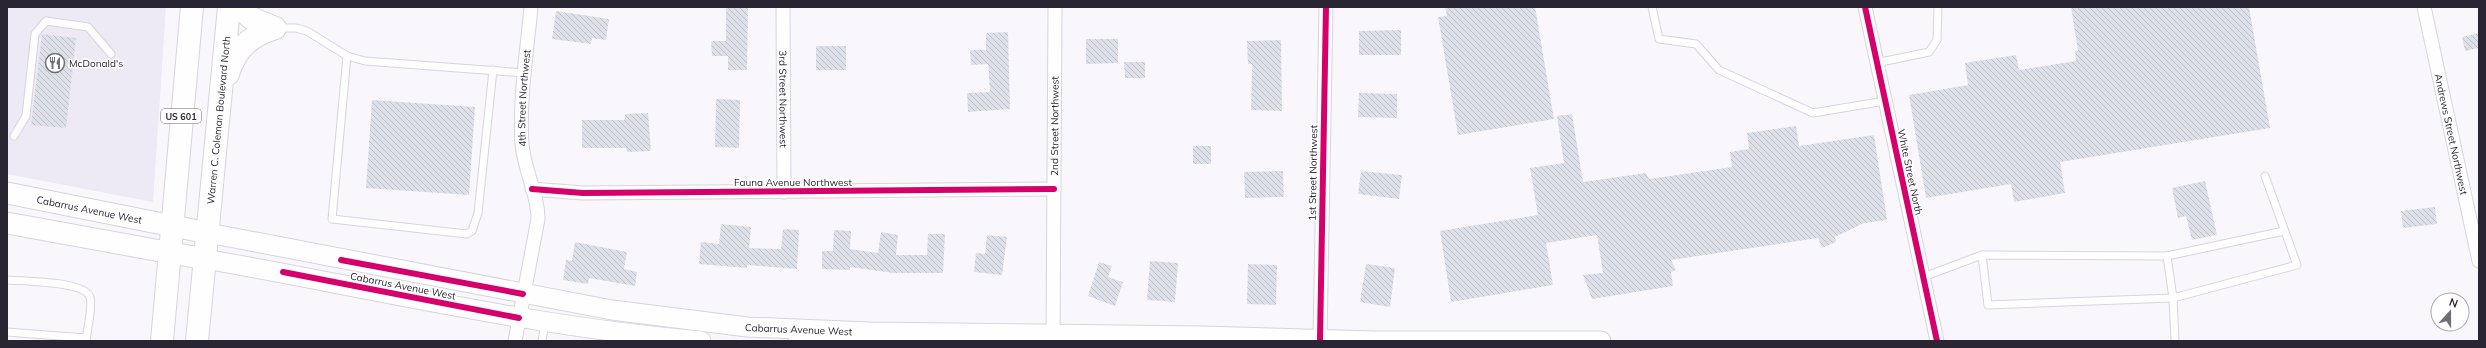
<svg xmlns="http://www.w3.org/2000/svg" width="2486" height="348" font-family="Mulish,sans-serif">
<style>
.built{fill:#ede9f5}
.building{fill:url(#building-back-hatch)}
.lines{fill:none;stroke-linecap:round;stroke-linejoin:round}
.lane-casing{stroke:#d7d4dd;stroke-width:9}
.street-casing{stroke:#d7d4dd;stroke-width:15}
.secondary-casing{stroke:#d7d4dd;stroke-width:21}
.primary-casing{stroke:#d7d4dd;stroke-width:23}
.highway-casing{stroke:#d7d4dd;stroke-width:24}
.lane{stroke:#fefeff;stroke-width:7}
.street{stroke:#fefeff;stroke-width:13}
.secondary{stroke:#fefeff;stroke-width:19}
.primary{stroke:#fefeff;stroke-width:21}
.highway{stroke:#fefeff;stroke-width:22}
.cycleway-casing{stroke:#fff;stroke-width:8}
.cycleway{stroke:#d6006c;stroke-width:6}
.labels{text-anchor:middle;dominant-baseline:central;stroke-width:3;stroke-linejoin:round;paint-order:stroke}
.shield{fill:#fff;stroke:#696670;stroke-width:1}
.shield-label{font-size:9px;font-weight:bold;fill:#292532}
.poi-label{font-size:10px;fill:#292532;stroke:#fff;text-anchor:start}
.street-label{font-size:10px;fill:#292532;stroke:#fff}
</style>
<defs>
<pattern id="building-back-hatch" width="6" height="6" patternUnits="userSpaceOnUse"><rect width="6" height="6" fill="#dee0e9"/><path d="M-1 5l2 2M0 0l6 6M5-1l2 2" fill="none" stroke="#bec0c8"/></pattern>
</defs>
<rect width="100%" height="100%" fill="#f9f7fc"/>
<path class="built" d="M7,7H166L153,202L7,174Z"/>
<g class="building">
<path d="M726,7H748L747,70H728V56H712L711,41H726Z"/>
<path d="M1445,7H1535L1554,119L1458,135L1438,17L1447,16Z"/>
<path d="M2071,7H2249L2270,128L2060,162L2065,193L2014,202L2011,184L1926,198L1909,95L1968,85L1965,63L2016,55L2019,70L2076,61L2075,51H2078Z"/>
<path d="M556,11L609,19L606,40L592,38L591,44L552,39Z"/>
<path d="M1401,30V55H1359V31Z"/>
<path d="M1008,32L1010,109L968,112L967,93L990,92L988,64L971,65L970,50H986V33Z"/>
<path d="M2479,33V48L2465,51L2462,37Z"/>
<path d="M42,34L76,38L66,128L31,125Z"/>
<path d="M1086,39H1118V63L1086,64Z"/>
<path d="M1281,40L1282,111L1251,110L1252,64H1248L1247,41Z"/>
<rect x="816" y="46" width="30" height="24"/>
<path d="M1124,62H1145V78H1125Z"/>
<path d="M1359,93L1397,94V118L1358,117Z"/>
<path d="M716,99L740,100L739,148L715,147Z"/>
<path d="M372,100L475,107L469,195L366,188Z"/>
<path d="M648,113L651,151L627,152L626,148H582V120H625V114Z"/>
<path d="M1572,114L1583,182L1646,173L1649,179L1732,167L1730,152L1749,149L1747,133L1796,126L1799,146L1874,135L1887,220L1864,223L1835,237L1836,242L1822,248L1818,238L1671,260L1676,270L1671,272L1673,286L1592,299L1583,275L1603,273L1597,235L1546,243L1553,285L1451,302L1440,231L1538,215L1530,168L1564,163L1557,116Z"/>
<rect x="1193" y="146" width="18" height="18"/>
<path d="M1283,171L1284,197L1245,198L1244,172Z"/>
<path d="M1361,171L1402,175L1399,199L1358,194Z"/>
<path d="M2205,181L2217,235L2192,240L2186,216L2178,218L2172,188Z"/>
<path d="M2435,207L2437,224L2403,228L2401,211Z"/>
<path d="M721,224L751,227L749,248L781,249L783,229L799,230L797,269L747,265V268L699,264L701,242L719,244Z"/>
<path d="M834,230L851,231L850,249L878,253L881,232L898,235L896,255H927L928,234H945L943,273H893L850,267V270L822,269V251H833Z"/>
<path d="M987,235L1007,237L1002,275L974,272L976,253L985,254Z"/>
<path d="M575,242L627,252L624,269L637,272L635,286L589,278L588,284L563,280L566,260L572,261Z"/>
<path d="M1150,261L1178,263L1175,302L1147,300Z"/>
<path d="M1099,262L1112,266L1108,277L1123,282L1115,306L1088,296Z"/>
<path d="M1248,264L1277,265L1276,305L1247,304Z"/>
<path d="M1366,264L1395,268L1390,307L1360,302Z"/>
</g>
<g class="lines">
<g class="lane-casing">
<g id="lane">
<path d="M1652,7L1659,39L1696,44L1719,70L1813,113L1885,101"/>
<path d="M277,28H296L307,31L347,56L365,61L525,73"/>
<path d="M347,56L332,219L467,234L472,231L478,213L493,70"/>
<path d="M1876,63L1929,52L1937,40L1938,7"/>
<path d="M14,136L26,116L35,34L46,21L88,27L111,54"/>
<path d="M1982,255L1988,305L2173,298L2297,265L2265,176"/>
<path d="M2167,256L2284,231"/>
<path d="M1923,277L1982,255L2167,256L2173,298L2175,341"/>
<path d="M7,280C23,281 85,281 90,297C93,305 87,331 86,341"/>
<path d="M7,332L86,338"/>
<path d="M542,341L545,322"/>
</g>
</g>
<g class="street-casing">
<g id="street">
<path id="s1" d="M783,7L784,192"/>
<path d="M1865,7L1937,341"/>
<path id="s2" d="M2424,7L2479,261"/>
<path d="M532,189L583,193L1054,189"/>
<path d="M1320,339L1326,7"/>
<path id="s3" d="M515,341L538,219C538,193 524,170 522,144C519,99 527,52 531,7"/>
<path d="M795,341L798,339H830"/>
<path id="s4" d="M1053,341L1055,7"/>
</g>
</g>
<g class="secondary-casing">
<g id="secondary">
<path id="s5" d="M208,233L612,310L747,327L869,332L1202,336L1374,341H1601"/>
<path d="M205,259C370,288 534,327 701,341"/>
</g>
</g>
<g class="primary-casing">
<g id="primary">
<path id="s6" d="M7,193L208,233"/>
<path d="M7,223L205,259"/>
</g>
</g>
<g class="highway-casing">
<g id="highway">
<path d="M239,7L251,18L275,28"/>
<path d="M228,74C236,48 250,36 275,28"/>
<path d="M162,341L192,7"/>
<path id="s7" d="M197,341L229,7"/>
</g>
</g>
<use href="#lane" class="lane"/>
<use href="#street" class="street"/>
<use href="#secondary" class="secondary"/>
<use href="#primary" class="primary"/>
<use href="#highway" class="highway"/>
<g class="cycleway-casing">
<g id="cycleway">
<path d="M1865,7L1937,341"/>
<path d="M532,189L583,193L1054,189"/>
<path d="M341,260L523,294"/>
<path d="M283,272L519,318"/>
<path d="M1320,339L1326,7"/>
</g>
</g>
<use href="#cycleway" class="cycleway"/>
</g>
<defs>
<g id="restaurant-ring" transform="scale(1)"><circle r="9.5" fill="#fff" stroke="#726e79" stroke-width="1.5"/><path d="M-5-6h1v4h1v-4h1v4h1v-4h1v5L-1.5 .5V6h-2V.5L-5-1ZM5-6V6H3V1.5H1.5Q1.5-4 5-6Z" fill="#726e79"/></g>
</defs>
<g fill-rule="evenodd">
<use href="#restaurant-ring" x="55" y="63"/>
</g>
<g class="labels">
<rect class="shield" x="161" y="109" width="40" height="14" rx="3"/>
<g class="shield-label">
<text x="181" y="116">US 601</text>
</g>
<g class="poi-label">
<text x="69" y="63">McDonald's</text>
</g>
<g class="street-label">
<text stroke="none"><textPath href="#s3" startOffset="247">4th Street Northwest</textPath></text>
<text stroke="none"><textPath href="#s1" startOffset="92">3rd Street Northwest</textPath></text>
<text stroke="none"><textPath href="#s7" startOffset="222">Warren C. Coleman Boulevard North</textPath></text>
<text stroke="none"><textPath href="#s4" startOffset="215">2nd Street Northwest</textPath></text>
<text stroke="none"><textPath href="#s2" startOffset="130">Andrews Street Northwest</textPath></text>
<text transform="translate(1910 172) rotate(78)">White Street North</text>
<text transform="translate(1313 173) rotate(-89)">1st Street Northwest</text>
<text x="793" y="182">Fauna Avenue Northwest</text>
<text stroke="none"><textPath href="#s6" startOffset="84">Cabarrus Avenue West</textPath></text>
<text transform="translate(403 286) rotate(11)">Cabarrus Avenue West</text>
<text stroke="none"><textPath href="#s5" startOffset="599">Cabarrus Avenue West</textPath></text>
</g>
</g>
<rect width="2486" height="348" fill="none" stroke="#292532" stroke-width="16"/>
<g transform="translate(2450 312) rotate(21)"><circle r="19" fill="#ffffff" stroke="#a9a8ad"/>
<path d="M0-3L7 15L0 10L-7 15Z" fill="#726e79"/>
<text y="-6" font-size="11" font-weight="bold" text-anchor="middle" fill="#292532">N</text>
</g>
</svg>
